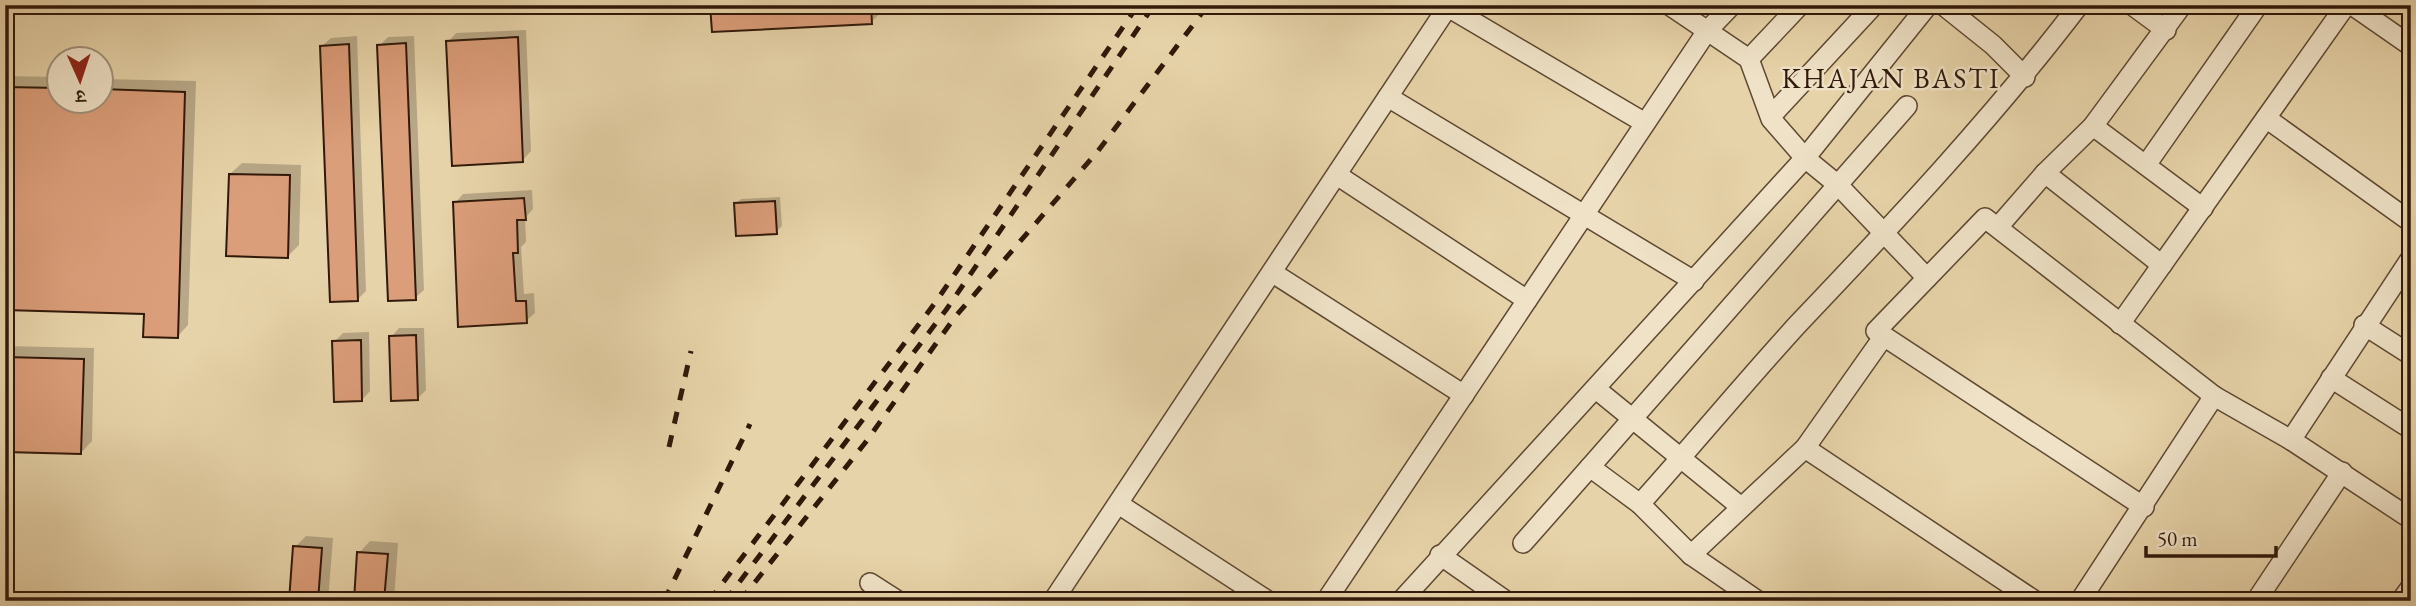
<svg xmlns="http://www.w3.org/2000/svg" width="2416" height="606" font-family="'EB Garamond','Noto Serif Devanagari',serif">
<style>
.shadow{fill:#0003}
.building{fill:#db9e7a;stroke:#31190a;stroke-width:2}
.lines{fill:none;stroke-linecap:round;stroke-linejoin:round}
.minor-casing{stroke:#5e4832;stroke-width:22}
.minor{stroke:#efe2c7;stroke-width:19}
.rail{stroke:#31190a;stroke-width:5;stroke-dasharray:12 12;stroke-linecap:butt}
.labels{text-anchor:middle;dominant-baseline:central;stroke-width:5;stroke-linejoin:round;paint-order:stroke}
.neighbourhood-label{font-size:28px;letter-spacing:2px;fill:#31190a;stroke:#efe2c7}
</style>
<rect width="100%" height="100%" fill="#e7d3a9"/>
<filter id="stains"><feTurbulence type="fractalNoise" baseFrequency=".00286" numOctaves="4"/><feColorMatrix values="0 0 0 0 .2 0 0 0 0 .09 0 0 0 0 .02 0 0 0 .5 -.17"/></filter>
<radialGradient id="worn" r=".72"><stop offset=".6" stop-color="#630" stop-opacity="0"/><stop offset="1" stop-color="#630" stop-opacity=".3"/></radialGradient>
<g class="shadow">
<path d="M712,5H882L883,11L871,22Z"/>
<path d="M526,30L531,151L523,160L448,42L456,33Z"/>
<path d="M357,36L366,291L358,299L322,46L331,38Z"/>
<path d="M414,36L424,290L415,298L379,46L388,37Z"/>
<path d="M5,76L60,77V102H102V79L196,81L188,325L177,337L146,312L5,308Z"/>
<path d="M242,163L301,165L299,245L287,257L230,174Z"/>
<path d="M532,190L533,209L525,218L526,242L521,247L524,294L534,293L535,313L526,321L455,203L463,194Z"/>
<path d="M780,197L782,226L776,232L736,204L741,199Z"/>
<path d="M399,328H424L426,390L417,399L391,337Z"/>
<path d="M369,332L370,391L362,400L334,342L343,333Z"/>
<path d="M5,346L94,348L92,441L81,453L5,451Z"/>
<path d="M306,536L333,538L328,601H291L295,547Z"/>
<path d="M370,541L398,543L394,601H355L359,553Z"/>
</g>
<g class="building">
<path d="M710,5H871L872,24L712,32Z"/>
<path d="M518,37L523,162L452,166L446,41Z"/>
<path d="M406,43L416,300L388,301L377,45Z"/>
<path d="M349,44L358,301L330,302L320,46Z"/>
<path d="M5,87L60,88V102H102V89L185,92L178,338L143,337L144,314L5,310Z"/>
<path d="M229,174L290,175L288,258L226,256Z"/>
<path d="M524,198L526,220H517L518,253H513L516,301H526L527,323L458,327L453,202Z"/>
<path d="M775,201L777,234L736,236L734,203Z"/>
<path d="M416,335L418,400L391,401L389,336Z"/>
<path d="M361,340L362,401L334,402L332,341Z"/>
<path d="M5,357L84,359L81,454L5,452Z"/>
<path d="M293,546L322,548L318,601H289Z"/>
<path d="M357,552L388,554L384,601H354Z"/>
</g>
<g class="lines">
<g class="minor-casing">
<g id="minor">
<path d="M1669,5L1749,59L1771,119L1805,158L1838,185L1927,278"/>
<path d="M1943,5L1993,45L2025,77"/>
<path d="M2132,5L2166,30"/>
<path d="M2352,5L2411,46"/>
<path d="M1448,7L1645,123"/>
<path d="M1749,59L1800,5"/>
<path d="M1388,97L1694,281"/>
<path d="M1771,116L1874,5"/>
<path d="M2266,118L2411,222"/>
<path d="M2093,126L2203,208"/>
<path d="M2146,165L2258,5"/>
<path d="M2045,173L2162,265"/>
<path d="M1337,175L1527,300"/>
<path d="M1998,227L2045,173L2093,126L2182,5"/>
<path d="M1273,273L1464,395"/>
<path d="M2120,324L2346,5"/>
<path d="M2364,325L2411,355"/>
<path d="M2331,378L2411,429"/>
<path d="M1596,389L1741,507"/>
<path d="M2291,440L2411,258"/>
<path d="M1805,448L1884,336"/>
<path d="M1590,467L1907,106"/>
<path d="M1640,504C1693,445 1744,383 1798,324C1896,221 1993,118 2079,5"/>
<path d="M1120,505L1268,601"/>
<path d="M2144,507L1876,331L1985,218L2214,396L2291,440L2411,519"/>
<path d="M1523,543L1590,467L1640,504L1691,555"/>
<path d="M1440,555L1506,601"/>
<path d="M870,583L898,601"/>
<path d="M1053,601L1449,5"/>
<path d="M1326,601L1707,31L1732,5"/>
<path d="M1401,601L1805,158L1928,5"/>
<path d="M1758,601L1691,555L1805,448L2035,601"/>
<path d="M2080,601L2214,396"/>
<path d="M2256,601L2342,472"/>
<path d="M2401,601L2411,587"/>
</g>
</g>
<use href="#minor" class="minor"/>
<g class="rail">
<path d="M669,447L691,351"/>
<path d="M664,601L750,424"/>
<path d="M709,601L935,303L1138,5"/>
<path d="M725,601L946,310L1154,5"/>
<path d="M740,601L865,443L955,317L1098,151L1208,5"/>
</g>
</g>
<g class="labels">
<g class="neighbourhood-label">
<text x="1891" y="78">KHAJAN BASTI</text>
</g>
</g>
<rect width="2416" height="606" fill="none" stroke="#e7d3a9" stroke-width="28"/>
<rect x="7" y="7" width="2402" height="592" fill="none" stroke="#31190a" stroke-width="3.5"/>
<rect x="14" y="14" width="2388" height="578" fill="none" stroke="#31190a" stroke-width="2"/>
<g transform="translate(80 80) rotate(177)"><circle r="33" fill="#efe2c7" stroke="#a3927b" stroke-width="2"/>
<path d="M0-5L12 26L0 18L-12 26Z" fill="#8f2418"/>
<text y="-10" font-size="19" font-weight="bold" text-anchor="middle" fill="#31190a">उ</text>
</g>
<path d="M2146 546v10h130v-10" fill="none" stroke="#31190a" stroke-width="3.5"/>
<text x="2157" y="546" font-size="21" fill="#31190a" stroke="#efe2c7" stroke-width="5" paint-order="stroke">50 m</text>
<rect width="100%" height="100%" filter="url(#stains)"/>
<rect width="100%" height="100%" fill="url(#worn)"/>
</svg>
